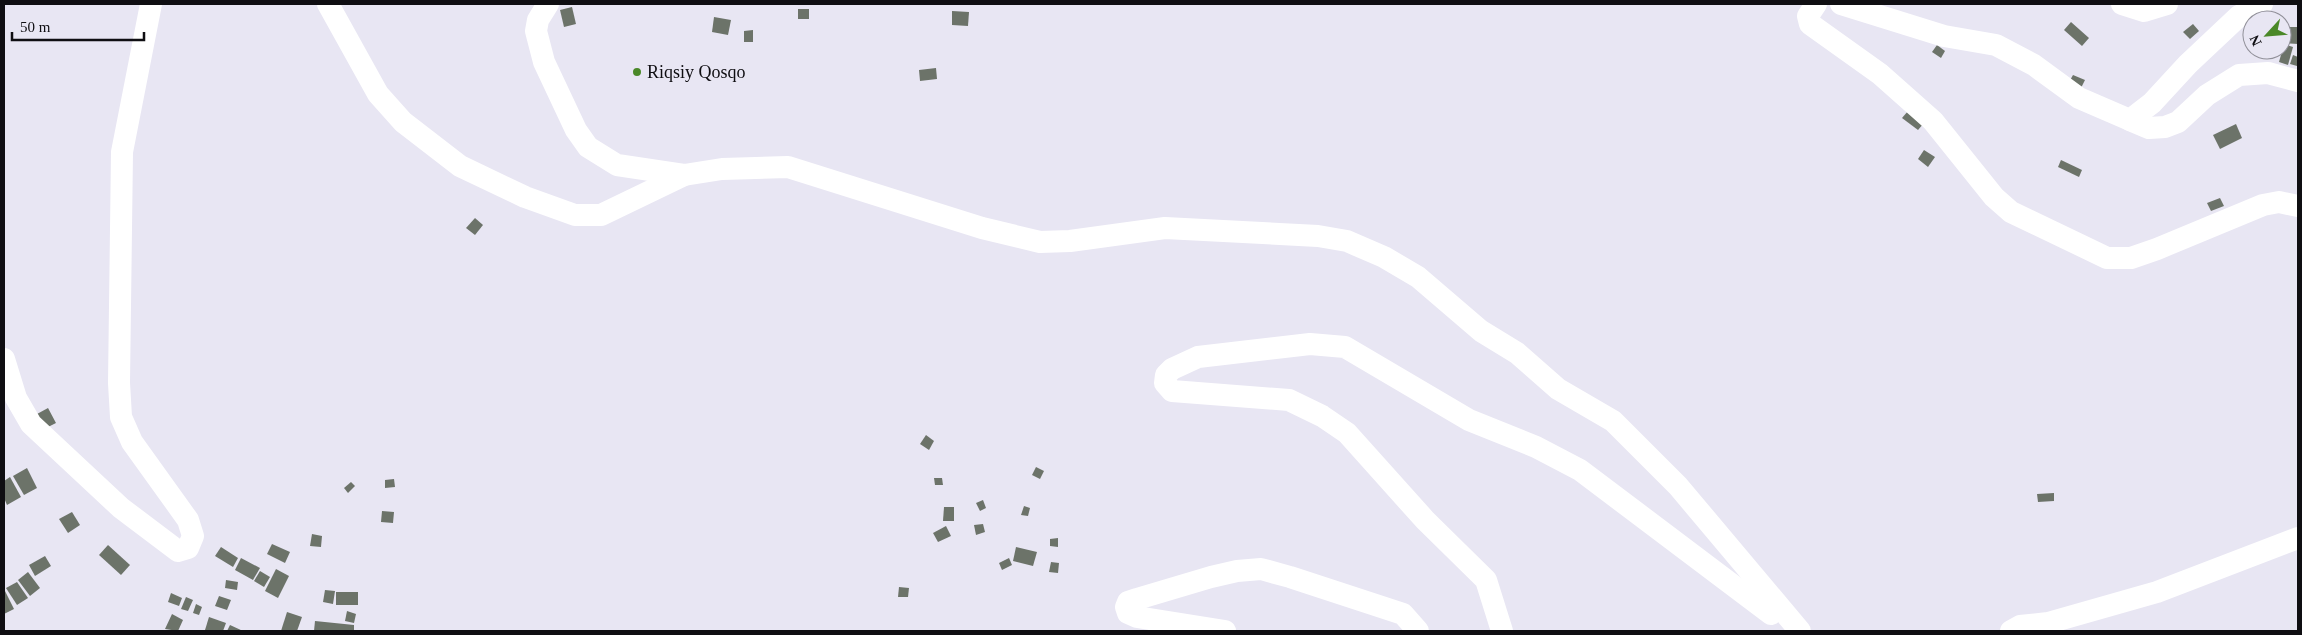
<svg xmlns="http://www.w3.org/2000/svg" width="2302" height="635" font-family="'Times New Roman',serif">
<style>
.building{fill:#6c7369}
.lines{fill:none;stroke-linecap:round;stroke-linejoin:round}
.minor{stroke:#fff;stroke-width:22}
.poi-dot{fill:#4a8828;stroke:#e8e6f3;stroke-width:2}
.labels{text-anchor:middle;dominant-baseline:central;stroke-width:5;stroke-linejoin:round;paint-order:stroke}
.poi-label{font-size:18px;fill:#0f0e12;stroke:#e8e6f3;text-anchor:start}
</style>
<rect width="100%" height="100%" fill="#e8e6f3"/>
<g class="building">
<path d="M572,7L576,24L564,27L560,10Z"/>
<rect x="798" y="9" width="11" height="10"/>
<path d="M952,11L969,12L968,26L952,25Z"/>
<path d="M714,17L731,20L728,35L712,32Z"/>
<path d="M2071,22L2089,38L2082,46L2064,30Z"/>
<path d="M2193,24L2199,31L2190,39L2183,32Z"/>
<path d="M2282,27H2298V44L2282,43Z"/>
<path d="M753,30V42H744V31Z"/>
<path d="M2284,44L2293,47L2288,65L2279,62Z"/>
<path d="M1937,45L1945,51L1941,58L1932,52Z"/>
<path d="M2293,55L2298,57L2297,66L2290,64Z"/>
<path d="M936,68L937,79L920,81L919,70Z"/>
<path d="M2073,75L2085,80L2081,88L2069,82Z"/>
<path d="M1908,111L1924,123L1918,130L1902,118Z"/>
<path d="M2236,124L2242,138L2220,149L2213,135Z"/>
<path d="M1924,150L1935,157L1928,167L1918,159Z"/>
<path d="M2061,160L2082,170L2079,177L2058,167Z"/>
<path d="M2220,198L2224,206L2211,211L2207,203Z"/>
<path d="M475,218L483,225L475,235L466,228Z"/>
<path d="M48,408L56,423L44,429L37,414Z"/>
<path d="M926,435L934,441L929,450L920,444Z"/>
<path d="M1036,467L1044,471L1040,479L1032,475Z"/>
<path d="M27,468L37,488L24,495L13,476Z"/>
<path d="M10,477L21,497L7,505L4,498V481Z"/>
<path d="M934,478H942L943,485H935Z"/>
<path d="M394,479L395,487L385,488V480Z"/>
<path d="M351,482L355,486L348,493L344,488Z"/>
<path d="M2054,493V501L2038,502L2037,494Z"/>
<path d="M983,500L986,508L980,511L976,503Z"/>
<path d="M1024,506L1030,508L1028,516L1021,515Z"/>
<path d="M944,507H954V521H943Z"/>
<path d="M382,511L394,512L393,523L381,522Z"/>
<path d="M72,512L80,525L68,533L59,519Z"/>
<path d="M983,524L985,532L976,535L974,525Z"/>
<path d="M946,526L951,536L938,542L933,533Z"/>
<path d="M312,534L322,536L321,547L310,546Z"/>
<path d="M1058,538V547L1050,546V539Z"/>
<path d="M272,544L290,552L285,563L267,554Z"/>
<path d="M108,545L130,565L121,575L99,555Z"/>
<path d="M221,547L238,558L233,567L215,556Z"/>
<path d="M1016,547L1037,552L1033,566L1013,561Z"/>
<path d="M45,556L51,566L35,576L29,565Z"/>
<path d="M241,558L260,568L253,580L235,570Z"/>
<path d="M1009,558L1012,565L1002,570L999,563Z"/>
<path d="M1051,562L1059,563L1058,573L1049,572Z"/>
<path d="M276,569L289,576L278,598L265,591Z"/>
<path d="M260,571L270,577L264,587L254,581Z"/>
<path d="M28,572L40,588L30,596L18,580Z"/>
<path d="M226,580L238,582L237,590L225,588Z"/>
<path d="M17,582L28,598L17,605L6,588Z"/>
<path d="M899,587L909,588L908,597H898Z"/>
<path d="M325,590L335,591L333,604L323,602Z"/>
<path d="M5,591L14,609L4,614V592Z"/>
<rect x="336" y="592" width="22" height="13"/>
<path d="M171,593L182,598L179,606L168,602Z"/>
<path d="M219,596L231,600L227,610L215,606Z"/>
<path d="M186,597L193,600L188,611L181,609Z"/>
<path d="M196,604L202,607L199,615L193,613Z"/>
<path d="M347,611L356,614L354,623L345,621Z"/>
<path d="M287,612L302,617L297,631H281Z"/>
<path d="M172,614L183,620L178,631L165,629Z"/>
<path d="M209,617L226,623L223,631L205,630Z"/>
<path d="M315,621L354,625V631H314Z"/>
<path d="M230,625L243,631H227Z"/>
</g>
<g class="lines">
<g class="minor">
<path d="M328,4L378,94L403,122L460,166L525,197L575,215H601L684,175"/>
<path d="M548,4L538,20L536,31L544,62L576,130L588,147L617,165L684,175L722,169L788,167L982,228L1040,242L1070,241L1165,228L1318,236L1347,241L1384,257L1418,277L1481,331L1517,353L1558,389L1613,421L1678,486L1800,631"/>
<path d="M1816,4L1808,16L1810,24L1880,74L1933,121L1994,197L2011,212L2107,258H2131L2157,249L2263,205L2279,202L2298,206"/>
<path d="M1841,4L1944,36L1996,45L2034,65L2079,98L2130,120L2152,103L2188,64L2239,16L2262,4"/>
<path d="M2122,4L2144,11L2167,4"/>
<path d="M2130,120L2149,128L2165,127L2178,122L2207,95L2239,75L2268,73L2298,81"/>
<path d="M4,359L16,398L31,424L121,508L178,551L188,548L193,536L188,520L132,442L121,417L119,383L122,152L151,4"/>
<path d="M1225,631L1137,617L1128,613L1126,607L1128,602L1137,599L1211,577L1237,571L1261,569L1290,577L1403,614L1418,631"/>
<path d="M1502,631L1486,580L1425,520L1347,433L1322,416L1289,400L1172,391L1165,383L1166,375L1172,369L1198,357L1310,344L1345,347L1469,420L1536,447L1580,470L1771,614"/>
<path d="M2011,631L2020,626L2048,623L2157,592L2298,538"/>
</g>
</g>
<circle class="poi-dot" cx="637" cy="72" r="5"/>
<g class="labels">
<g class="poi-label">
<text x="647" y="72">Riqsiy Qosqo</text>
</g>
</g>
<rect width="2302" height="635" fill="none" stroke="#0f0e12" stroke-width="10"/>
<g transform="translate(2267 35) rotate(244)"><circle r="24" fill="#e8e6f3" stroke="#919099"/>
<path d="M0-4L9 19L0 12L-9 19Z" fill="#4a8828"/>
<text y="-8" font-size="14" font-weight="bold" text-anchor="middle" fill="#0f0e12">N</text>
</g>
<path d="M12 32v8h132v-8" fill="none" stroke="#0f0e12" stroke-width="2.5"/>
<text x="20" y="32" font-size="15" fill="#0f0e12" stroke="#e8e6f3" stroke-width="4" paint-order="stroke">50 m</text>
</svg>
